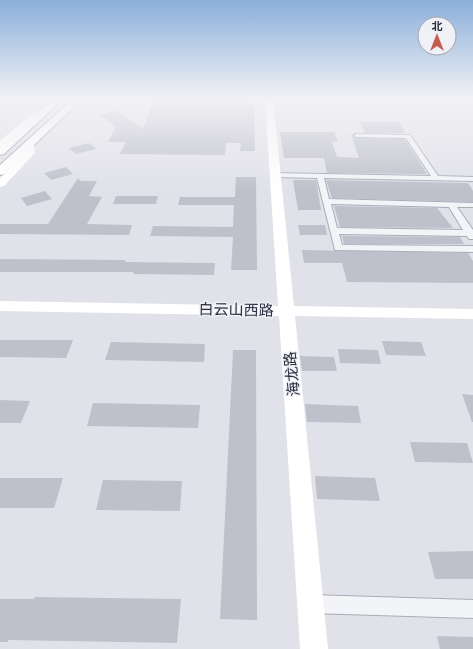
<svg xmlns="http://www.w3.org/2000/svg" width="473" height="649" font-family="Karla,'Noto Sans SC',sans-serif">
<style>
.building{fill:#bfc0cb}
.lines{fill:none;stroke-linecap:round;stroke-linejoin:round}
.street-casing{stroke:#aaacb6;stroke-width:2}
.primary-casing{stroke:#a1a4b3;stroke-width:2}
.street{fill:#f3f4f7;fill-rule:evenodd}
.secondary{fill:#fff;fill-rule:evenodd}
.primary{fill:#fff;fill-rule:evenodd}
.labels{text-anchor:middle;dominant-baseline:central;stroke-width:3;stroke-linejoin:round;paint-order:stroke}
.street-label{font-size:15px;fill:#2a2d3f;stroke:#f0f1f6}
</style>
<rect width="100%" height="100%" fill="#e1e2e9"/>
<g class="building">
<path d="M154,99H230V101L246,100L254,103L255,151H240L241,143H226L225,155L120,154L126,142H108L116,127L99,114L116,111L143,129Z"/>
<path d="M360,122H399L405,133H365Z"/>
<path d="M280,132H334L338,141L332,142L337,157L359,158L351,134H354V137L357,138L405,139L427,174L327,173L324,158H284Z"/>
<path d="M89,143L96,149L76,154L69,148Z"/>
<path d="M66,167L73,174L51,180L44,173Z"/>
<path d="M236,177H256L257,270H231L233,237L150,236L153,226L233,227L234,205H178L180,197H235Z"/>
<path d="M78,178L81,181H97L89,196L102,197L87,224L132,225L129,235L0,234V224H48Z"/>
<path d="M293,180H316L321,210H298Z"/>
<path d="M326,180L468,183L473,191V202L332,198Z"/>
<path d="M45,191L52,199L27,206L21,198Z"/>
<path d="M116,196H158L156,204H113Z"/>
<path d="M334,206L437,208L453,228L340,227Z"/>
<path d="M298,225H325L327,235H300Z"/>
<path d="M342,236L460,237L464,244H344Z"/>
<path d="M302,250L468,253L473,261V283L347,282L342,263H304Z"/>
<path d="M0,259L125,260V262L215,263L214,275L133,274L134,272H0Z"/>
<path d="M0,340H73L66,358L0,357Z"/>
<path d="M382,341L421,342L426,356L386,355Z"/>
<path d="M111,342L205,344L204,362L105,360Z"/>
<path d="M338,349L378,350L381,364L340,363Z"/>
<path d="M233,350H256L257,620L220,619Z"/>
<path d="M300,356L334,357L337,371H302Z"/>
<path d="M462,394L473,395V422H472Z"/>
<path d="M0,400L30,401L21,423H0Z"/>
<path d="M93,403L200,405L198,428L87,426Z"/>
<path d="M305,404L358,406L361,423L307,422Z"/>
<path d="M410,442L467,443L473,463L415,462Z"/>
<path d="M315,476L375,478L380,501L317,499Z"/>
<path d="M0,478H63L54,508H0Z"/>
<path d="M103,480L182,481L180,511L96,510Z"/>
<path d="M473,551V579H435L428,552Z"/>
<path d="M35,597L181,599L177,643L8,640V642H0V599H34Z"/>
<path d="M437,636L473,637V649H440Z"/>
</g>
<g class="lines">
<g class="street-casing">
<g id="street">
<path d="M355,134L410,135L438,176L473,177V181L324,178L329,199L473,203V207H457L473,230V239H469L467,236L339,234L342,245L473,246V252L335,250L317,178L275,177L271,175L272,173L431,176L406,138L357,137L355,136ZM331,204L449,207L463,230L337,228Z"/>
<path d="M311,595L473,600V618L311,613L305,610L302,604L305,598Z"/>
</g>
</g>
<g class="primary-casing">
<g id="primary">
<path d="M54,99H63L4,154L0,155V146Z"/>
<path d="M73,99H82L4,174L0,175V165Z"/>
</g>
</g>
<use href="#street" class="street"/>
<g class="secondary">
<path d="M265,99H273L294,306L473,309V319L295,316L328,649H300L279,316L0,311V301L278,306Z"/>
<path d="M454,99H473V101H458Z"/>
<path d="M43,110L47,113L36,119L3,148L0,149V141L30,115Z"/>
<path d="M29,141L34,144L35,153L4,186L0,187V178L25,152L24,144Z"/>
</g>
<use href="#primary" class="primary"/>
</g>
<linearGradient id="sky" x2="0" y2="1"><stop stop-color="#8bafda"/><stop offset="0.52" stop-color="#f2f2f5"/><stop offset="1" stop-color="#f2f2f5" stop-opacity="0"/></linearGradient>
<rect width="473" height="190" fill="url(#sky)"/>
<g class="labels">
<g class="street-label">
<text transform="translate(236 310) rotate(1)">白云山西路</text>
<text transform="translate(292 374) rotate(-95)">海龙路</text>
</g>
</g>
<g transform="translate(437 36)"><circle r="19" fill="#f0f1f6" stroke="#a1a3ad"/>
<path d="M0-3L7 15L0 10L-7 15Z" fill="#c45c4f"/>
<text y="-6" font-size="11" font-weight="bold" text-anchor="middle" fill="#2a2d3f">北</text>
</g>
</svg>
